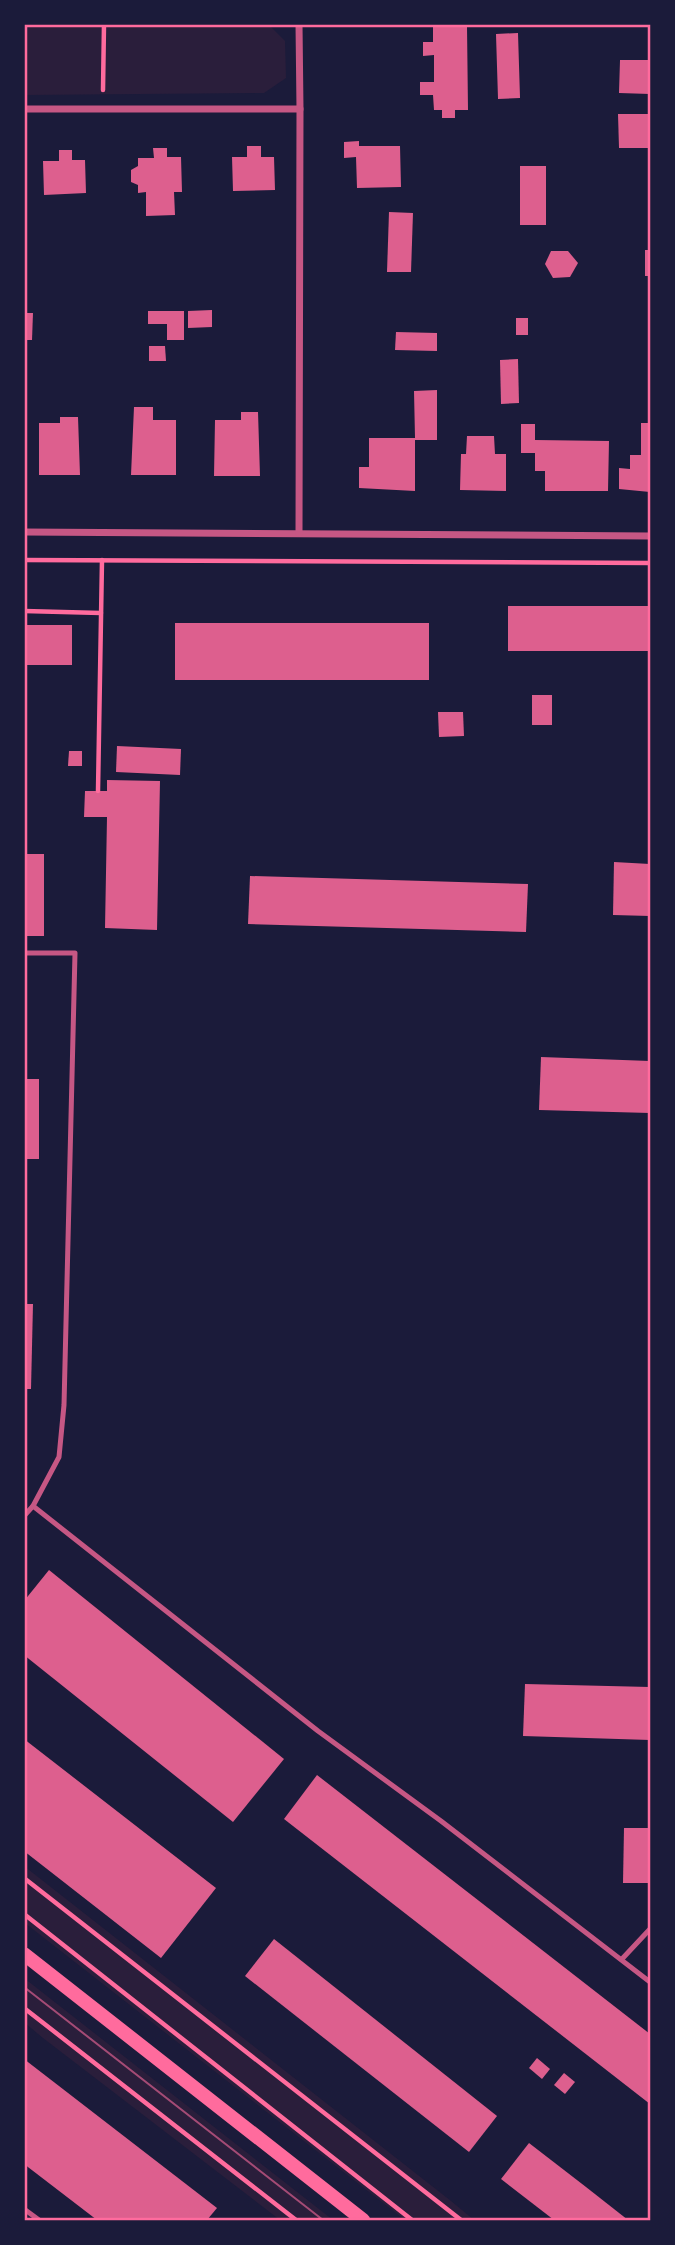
<svg xmlns="http://www.w3.org/2000/svg" width="675" height="2245" font-family="Lato,sans-serif">
<style>
.green{fill:#2a1e3b}
.building{fill:#dd5f8e}
.lines{fill:none;stroke-linecap:round;stroke-linejoin:round}
.path{stroke:#ff6b9d;stroke-width:4.5}
.service{stroke:#c65784;stroke-width:5}
.minor{stroke:#c65784;stroke-width:7}
.secondary{stroke:#ff6b9d;stroke-width:14}
.tram{stroke:#a44b75;stroke-width:2}
.neatline{fill:none;stroke:#ff6b9d;stroke-width:2.5}
</style>
<rect width="100%" height="100%" fill="#1b1b3a"/>
<g class="green">
<path d="M269,25L285,41L286,78L264,93L25,95L24,27Z"/>
<path d="M24,1866L451,2201L474,2220H405L25,1923Z"/>
<path d="M24,1978L333,2220H280L43,2038L25,2023Z"/>
</g>
<g class="building">
<path d="M433,26H467L468,110H455V118H442V110H434L433,95H420V82H434V55L423,56V42H433Z"/>
<path d="M518,33L520,98L498,99L496,34Z"/>
<path d="M620,60H650V94L619,93Z"/>
<path d="M618,114H650V148H619Z"/>
<path d="M359,141V146H400L401,187L357,188L356,157L344,158V142Z"/>
<path d="M247,146H261V157H274L275,190L233,191L232,157H247Z"/>
<path d="M153,148H167V157H181L182,192H174L175,215L146,216V192L138,193V185L131,182V170L138,166V158H154Z"/>
<path d="M59,150H72V160H85L86,193L44,195L43,161H59Z"/>
<rect x="520" y="166" width="26" height="59"/>
<path d="M389,212L413,213L411,272H387Z"/>
<rect x="645" y="250" width="5" height="26"/>
<path d="M551,251H568L578,263L570,277L553,278L545,264Z"/>
<path d="M212,310V327L188,328V311Z"/>
<path d="M148,311H184V340H167V324H148Z"/>
<path d="M24,313H33L32,340H24Z"/>
<rect x="516" y="318" width="12" height="17"/>
<path d="M396,332L437,333V351L395,350Z"/>
<path d="M149,346H165L166,361H149Z"/>
<path d="M518,359L519,403L501,404L500,360Z"/>
<path d="M437,390V440H415V491L359,488V467H369V438H415L414,391Z"/>
<path d="M134,407H153V420H176V475H131Z"/>
<path d="M241,412H258L260,476H214L215,420H241Z"/>
<path d="M60,417H78L80,475H39V423H60Z"/>
<path d="M641,423H650V492L619,489V468L630,469V455H641Z"/>
<path d="M521,424H535V440L609,441L608,491H545V471H535V453H521Z"/>
<path d="M467,436H494L495,454H506V491L460,490L461,454H466Z"/>
<rect x="508" y="606" width="142" height="45"/>
<rect x="175" y="623" width="254" height="57"/>
<rect x="24" y="625" width="48" height="40"/>
<rect x="532" y="695" width="20" height="30"/>
<path d="M438,712H463L464,736L439,737Z"/>
<path d="M117,746L181,749L180,775L116,772Z"/>
<path d="M69,751H82V766H68Z"/>
<path d="M107,780L160,781L157,930L105,928L107,817H84L85,791H107Z"/>
<rect x="24" y="854" width="20" height="82"/>
<path d="M614,862L650,864V916L613,915Z"/>
<path d="M250,876L528,884L526,932L248,924Z"/>
<path d="M541,1057L650,1061V1113L539,1110Z"/>
<rect x="24" y="1079" width="15" height="80"/>
<path d="M24,1304H33L31,1389H24Z"/>
<path d="M49,1570L284,1759L233,1822L24,1655V1601Z"/>
<path d="M525,1684L650,1687V1740L523,1736Z"/>
<path d="M24,1739L216,1888L161,1958L24,1851Z"/>
<path d="M317,1775L650,2034V2104L284,1819Z"/>
<path d="M624,1828H650V1883H623Z"/>
<path d="M274,1939L497,2116L469,2152L245,1976Z"/>
<path d="M537,2058L550,2069L542,2079L529,2068Z"/>
<path d="M24,2059L217,2208L207,2220H97L24,2164Z"/>
<path d="M564,2073L575,2082L565,2094L554,2085Z"/>
<path d="M529,2143L586,2187L628,2220H554L501,2179Z"/>
</g>
<g class="lines">
<g class="path">
<path d="M103,90L104,24"/>
<path d="M24,560L650,563"/>
<path d="M24,611L101,613"/>
<path d="M98,791L102,560"/>
<path d="M24,1878L461,2220"/>
<path d="M24,1914L412,2220"/>
<path d="M24,2008L296,2220"/>
</g>
<g class="service">
<path d="M24,953H75L64,1405L59,1457L33,1506"/>
<path d="M24,1516L33,1506L318,1731L441,1821L650,1982"/>
<path d="M622,1959L650,1929"/>
<path d="M24,2209L39,2220"/>
</g>
<g class="minor">
<path d="M24,109H300L299,24"/>
<path d="M24,532L650,536"/>
<path d="M299,533L300,109"/>
</g>
<path class="secondary" d="M24,1954L363,2220"/>
<path class="tram" d="M24,1987L323,2220"/>
</g>
<rect width="675" height="2245" fill="none" stroke="#1b1b3a" stroke-width="52"/>
<rect x="26" y="26" width="623" height="2193" class="neatline"/>
</svg>
